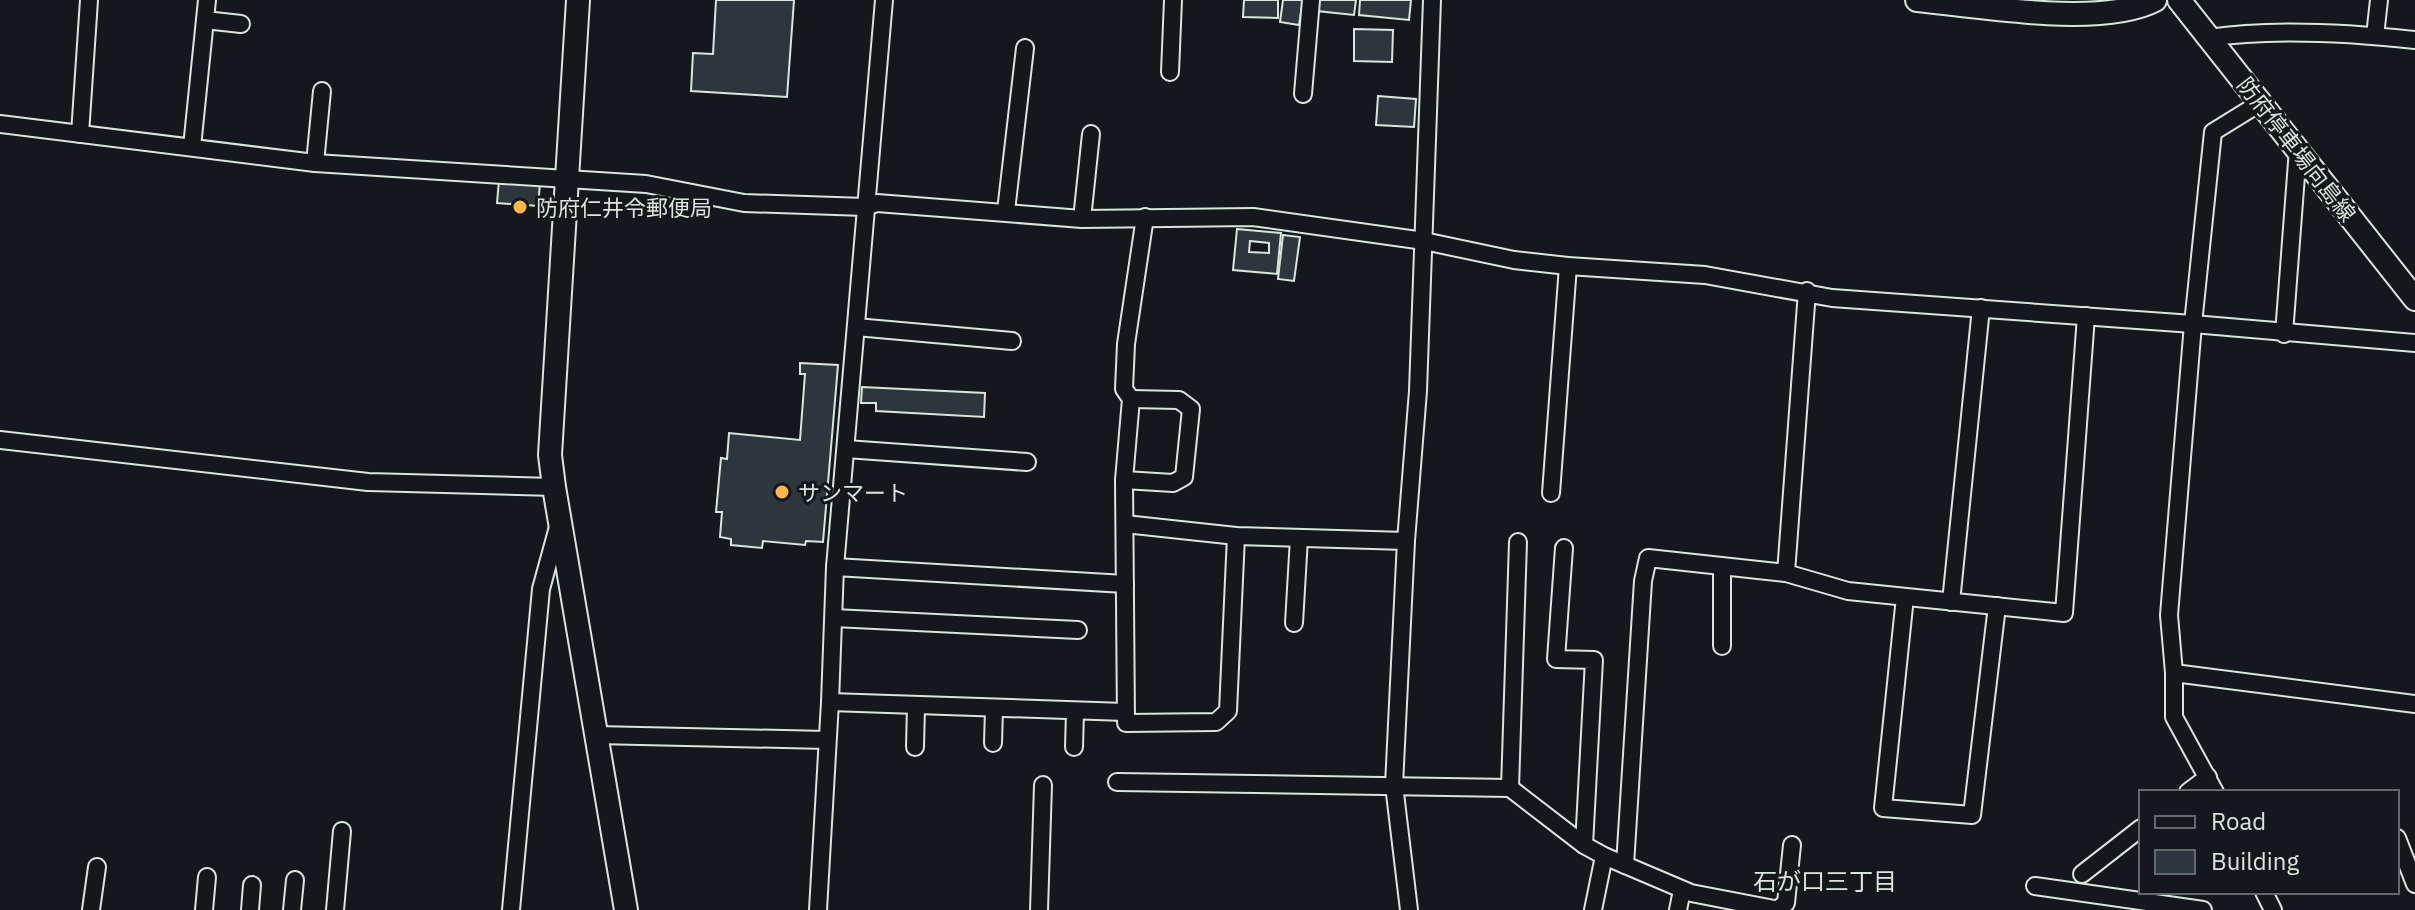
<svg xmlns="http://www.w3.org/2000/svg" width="2415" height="910" font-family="'IBM Plex Sans','Noto Sans JP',sans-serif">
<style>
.building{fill:#2c363c;stroke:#d8e6dc;stroke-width:2;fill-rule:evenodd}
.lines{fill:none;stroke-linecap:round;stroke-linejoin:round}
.street-casing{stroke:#d8e6dc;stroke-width:20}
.secondary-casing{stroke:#d8e6dc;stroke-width:26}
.street{stroke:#14181c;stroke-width:16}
.secondary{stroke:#14181c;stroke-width:22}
.poi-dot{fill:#ffb74d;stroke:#14181c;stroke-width:3}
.labels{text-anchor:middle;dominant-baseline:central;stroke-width:6;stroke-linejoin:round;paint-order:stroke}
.street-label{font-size:22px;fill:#d8e6dc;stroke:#14181c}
.poi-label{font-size:22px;fill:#d8e6dc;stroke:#14181c;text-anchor:start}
.neighbourhood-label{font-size:24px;fill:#d8e6dc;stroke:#14181c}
</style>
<rect width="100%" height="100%" fill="#14181c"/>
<g class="building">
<path d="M716,0H794L787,97L691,91L693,53L713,54Z"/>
<path d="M1244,0H1278V18L1243,17Z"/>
<path d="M1283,0H1303L1299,25L1280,22Z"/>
<path d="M1318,0H1356L1354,15L1317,11Z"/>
<path d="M1360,0H1411L1409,20L1359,15Z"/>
<path d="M1354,29L1393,30L1392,62L1354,61Z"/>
<path d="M1378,96L1416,99L1414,127L1376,125Z"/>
<path d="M499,180L540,183L538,206L497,203Z"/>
<path d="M1237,229L1281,233L1277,274L1233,270ZM1250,241L1269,243V253L1249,252Z"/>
<path d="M1283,235L1300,237L1294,281L1278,279Z"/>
<path d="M800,363L838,365L823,542L806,541L805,545L763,541L762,548L731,545V539L720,537L722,512H716L721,458L727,459L729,433L800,440L805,374H800Z"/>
<path d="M862,387L985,393L984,417L876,411V403H861Z"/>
</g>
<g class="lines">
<g class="street-casing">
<g id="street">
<path d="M205,20L241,24"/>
<path d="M2375,36L2379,0"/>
<path d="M2209,38C2274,28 2350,33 2415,40"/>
<path d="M1170,72L1173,0"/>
<path d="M1303,94L1311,0"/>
<path d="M0,124L315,163L646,184L744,203L865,207L877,203L1082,219L1253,217L1424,241L1514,260L1568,266L1705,275L1832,298L2193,324L2415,343"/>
<path d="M80,134L89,0"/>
<path d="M192,147L207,0"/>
<path d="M315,163L322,91"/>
<path d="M1006,211L1025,48"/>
<path d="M1145,217L1126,344L1124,389L1131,399L1124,480L1126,723L1216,722L1228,711L1236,536"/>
<path d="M1082,219L1091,134"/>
<path d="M856,327L1012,341"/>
<path d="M2284,334L2298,149"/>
<path d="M0,440L368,482L554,487"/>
<path d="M846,449L1027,462"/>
<path d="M1124,480L1173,483L1184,477L1191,409L1179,400L1131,399"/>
<path d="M1551,493L1568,266"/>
<path d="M1125,524L1236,536L1406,541"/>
<path d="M1564,548L1556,659L1594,660L1584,845"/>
<path d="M835,567L1125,584"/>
<path d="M1786,573L1807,291"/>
<path d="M1905,597L1883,808L1972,815L1997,606"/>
<path d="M1951,602L1981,308"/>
<path d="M834,618L1078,630"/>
<path d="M1294,623L1299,538"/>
<path d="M1722,646V568"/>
<path d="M2174,673L2415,704"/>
<path d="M830,702L1125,712"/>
<path d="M596,735L827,740"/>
<path d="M993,743L994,709"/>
<path d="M915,747L916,706"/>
<path d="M1074,747L1075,712"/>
<path d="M1117,782L1510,788L1584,845L1604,856L1691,893L1779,910"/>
<path d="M1510,788L1518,542"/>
<path d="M2188,792L2208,777"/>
<path d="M2215,792L2174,717V673L2169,615L2193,324L2213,132L2260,103"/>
<path d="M2397,838L2415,884"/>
<path d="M1625,865L1643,581L1648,558L1786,573L1848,591L2064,613L2086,316"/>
<path d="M2082,874L2141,828"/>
<path d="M2035,886L2203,910"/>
<path d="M2264,892L2273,910"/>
<path d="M1778,909L1786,903L1792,845"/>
<path d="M91,910L97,867"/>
<path d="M204,910L207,877"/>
<path d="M250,910L252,885"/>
<path d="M292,910L295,880"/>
<path d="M335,910L342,831"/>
<path d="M511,910L541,589L558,527"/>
<path d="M818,910L830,702L835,567L884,0"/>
<path d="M1039,910L1043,785"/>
<path d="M1409,910L1394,785L1406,541L1418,391L1432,0"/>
<path d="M1593,910L1604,856"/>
<path d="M1678,910L1682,890"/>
</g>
</g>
<g class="secondary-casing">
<g id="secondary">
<path d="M578,0L550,455L554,487L626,910"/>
<path d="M1917,0C1977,6 2102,28 2155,0"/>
<path d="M2179,0L2415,299"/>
</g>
</g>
<use href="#street" class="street"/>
<use href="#secondary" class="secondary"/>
</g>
<g class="poi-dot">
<circle cx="520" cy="207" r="8"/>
<circle cx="782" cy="492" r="8"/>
</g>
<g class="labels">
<g class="street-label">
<text transform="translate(2297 149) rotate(52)">防府停車場向島線</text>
</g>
<g class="poi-label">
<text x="536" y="207">防府仁井令郵便局</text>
<text x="798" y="492">サンマート</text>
</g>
<g class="neighbourhood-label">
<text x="1825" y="881">石が口三丁目</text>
</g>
</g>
<rect x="2139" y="790" width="260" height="104" fill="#14181c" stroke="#626a69" stroke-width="2"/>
<rect x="2155" y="816" width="40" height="12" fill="#14181c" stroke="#626a69" stroke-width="2"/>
<text x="2211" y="830" font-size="24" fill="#d8e6dc">Road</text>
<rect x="2155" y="850" width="40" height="24" fill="#2c363c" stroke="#626a69" stroke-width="2"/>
<text x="2211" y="870" font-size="24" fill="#d8e6dc">Building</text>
</svg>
